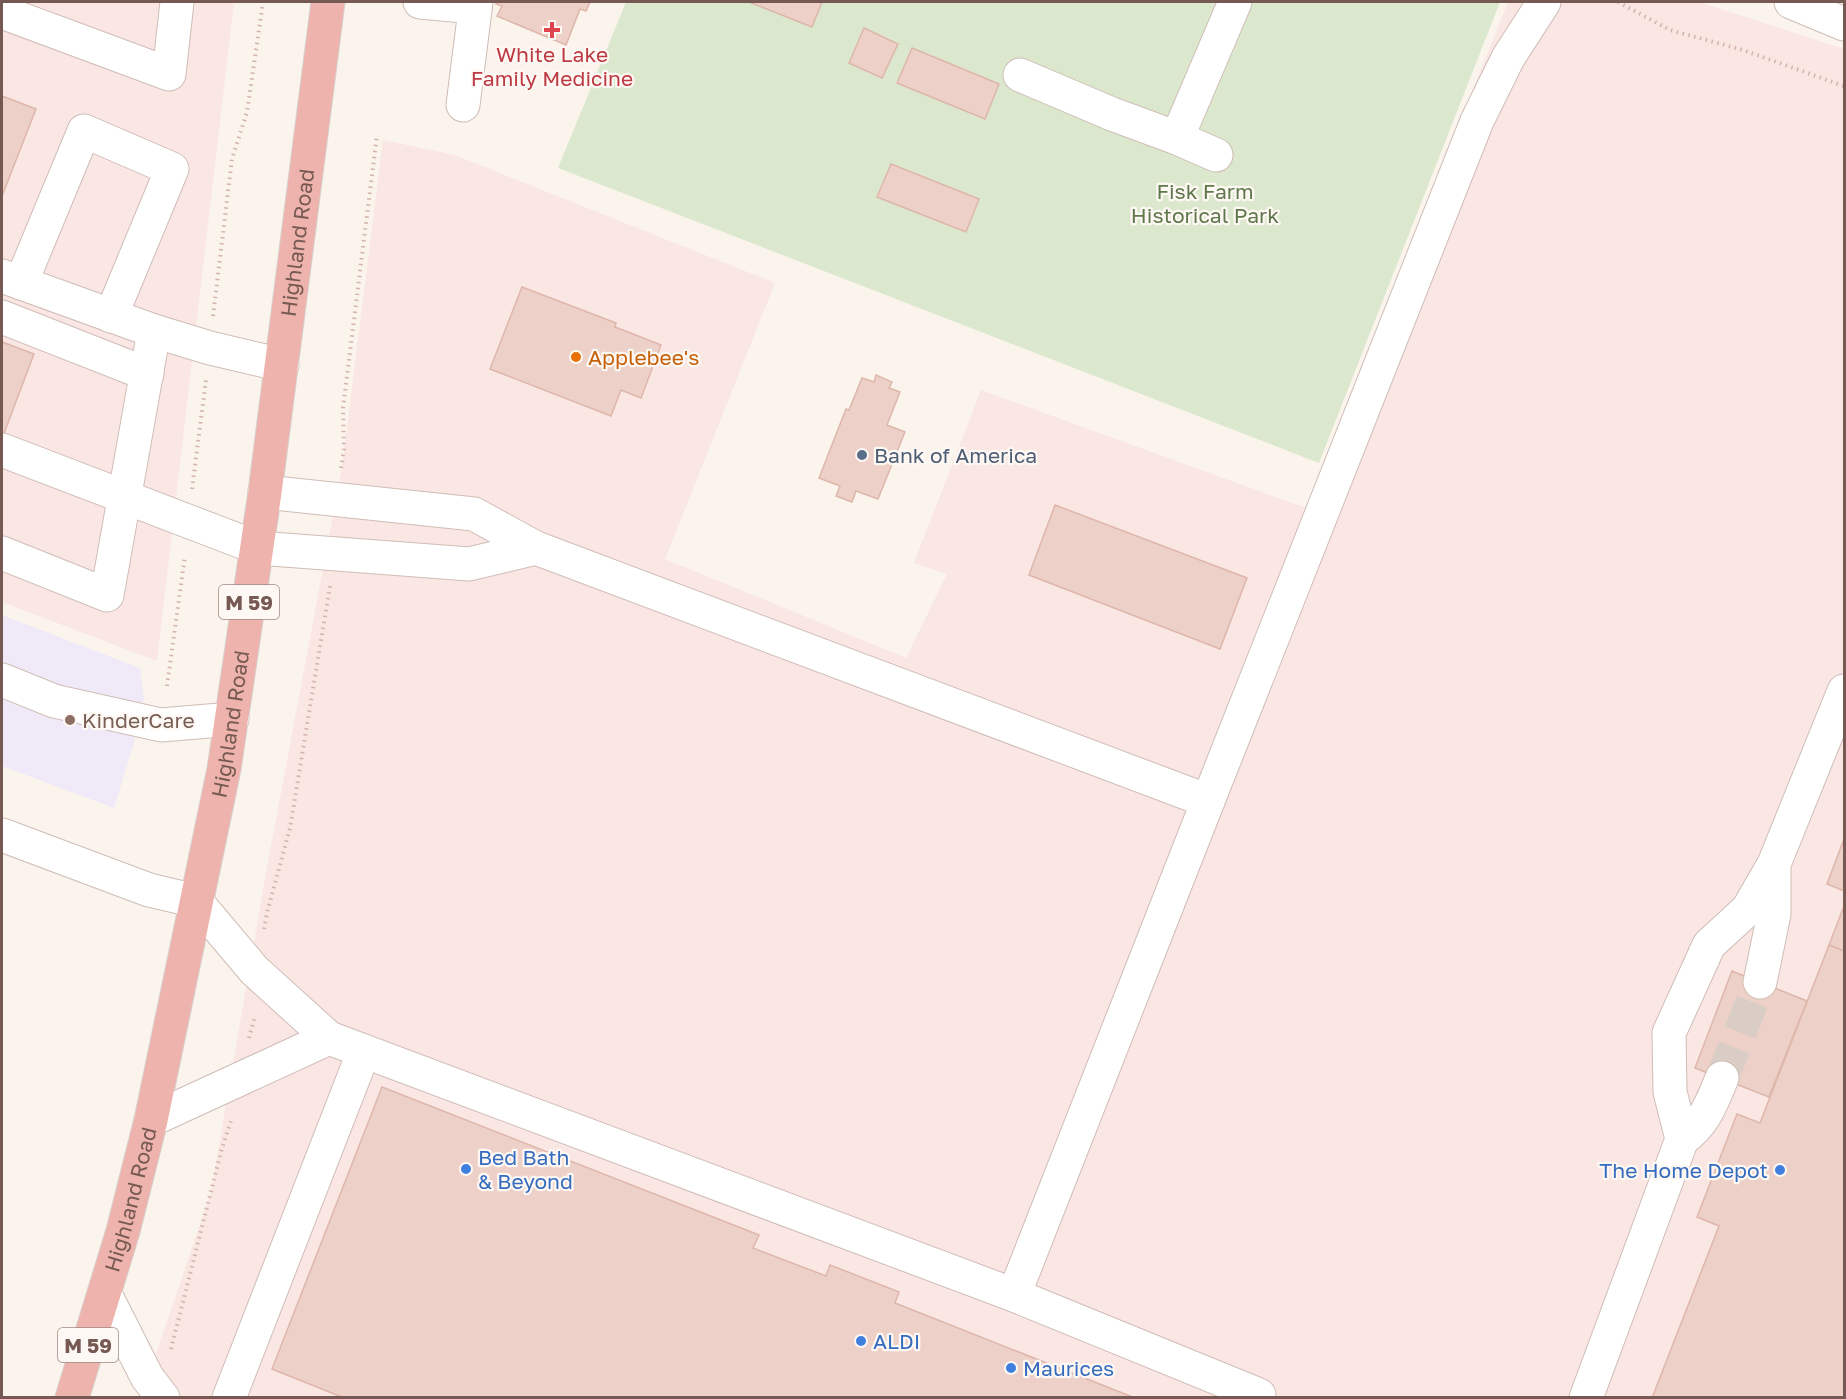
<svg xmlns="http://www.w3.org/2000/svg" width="1846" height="1399" font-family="'Golos Text',sans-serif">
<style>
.commercial{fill:#fae6e3}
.education{fill:#f0eaf8}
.green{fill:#dce8cd}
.building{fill:#edd1c8;stroke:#deb6aa;stroke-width:1.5}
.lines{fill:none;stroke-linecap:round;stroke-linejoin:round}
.minor-tunnel{stroke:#dacdc6;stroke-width:33;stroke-dasharray:33 16;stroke-linecap:butt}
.minor-casing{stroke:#cfbdb6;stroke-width:35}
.highway-casing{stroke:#d8d1cf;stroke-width:35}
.path{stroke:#d3b4aa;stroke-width:4;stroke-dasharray:1.5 4.5;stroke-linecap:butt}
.minor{stroke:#fff;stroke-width:33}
.highway{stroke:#edb3ac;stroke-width:33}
.health-dot{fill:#e0444e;stroke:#fef8f4;stroke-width:2}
.food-dot{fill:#e8710a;stroke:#fef8f4;stroke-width:2}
.service-dot{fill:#5c6f8a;stroke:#fef8f4;stroke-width:2}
.education-dot{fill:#8d6e63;stroke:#fef8f4;stroke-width:2}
.shop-dot{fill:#3f7fe0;stroke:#fef8f4;stroke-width:2}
.labels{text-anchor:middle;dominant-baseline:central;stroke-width:4.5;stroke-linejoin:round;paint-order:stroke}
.shield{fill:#fef8f4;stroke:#9e8983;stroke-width:1.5}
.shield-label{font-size:20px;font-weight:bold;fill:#755952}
.health-label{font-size:21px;fill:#be3a42;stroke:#fef8f4}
.park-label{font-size:21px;fill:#5f784b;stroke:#fef8f4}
.street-label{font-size:21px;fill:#755952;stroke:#fef8f4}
.food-label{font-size:21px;fill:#c56008;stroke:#fef8f4;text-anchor:start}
.service-label{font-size:21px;fill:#4e5e75;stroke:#fef8f4;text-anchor:start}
.education-label{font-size:21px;fill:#785e54;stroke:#fef8f4;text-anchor:start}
.shop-label{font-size:21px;fill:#366cbe;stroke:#fef8f4;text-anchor:start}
</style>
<rect width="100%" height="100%" fill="#fbf4ed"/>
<g class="commercial">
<path d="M2,2H234L157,661L2,602Z"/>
<path d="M1508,2H1699L1844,49V1397L141,1398L211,1192L265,878L342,467L383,140L455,155L775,283L665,559L906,658L947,574L914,563L981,390L1306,508Z"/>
</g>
<path class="education" d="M2,615L140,668L144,697L134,743L114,808L2,766Z"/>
<path class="green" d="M626,2H1500L1319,463L558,168Z"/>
<g class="building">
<path d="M498,2H590L586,11L580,9L566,45L497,16L502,6L496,4Z"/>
<path d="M749,2H822L812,27Z"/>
<path d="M864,28L898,44L882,78L849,63Z"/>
<path d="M912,48L999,84L985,119L897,83Z"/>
<path d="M2,96L36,109L2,196Z"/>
<path d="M891,164L979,199L966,232L877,197Z"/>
<path d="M522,287L616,323L615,327L661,345L641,398L621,390L611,416L490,369Z"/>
<path d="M2,342L34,354L3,436L2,435Z"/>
<path d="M876,375L892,382L889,388L900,392L887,425L905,432L878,499L856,491L852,502L836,496L840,486L819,478L846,409L849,410L862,378L874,382Z"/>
<path d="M1055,505L1247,578L1220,649L1029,575Z"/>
<path d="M1844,839V891L1827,884Z"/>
<path d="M1844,906V951L1829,945Z"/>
<path d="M1829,945L1844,951V1398H1652L1719,1226L1697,1217L1737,1114L1760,1123Z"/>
<path d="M1732,971L1807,1001L1769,1097L1695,1068Z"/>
<path d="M382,1087L759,1235L753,1248L826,1276L830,1265L899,1292L895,1303L1135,1398H344L272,1369Z"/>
</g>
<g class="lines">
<path class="minor-tunnel" d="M1722,1078L1760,982"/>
<g class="minor-casing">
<g id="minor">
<path d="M420,2L475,7"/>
<path d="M1791,2L1844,24"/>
<path d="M2,12L169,74L177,2"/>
<path d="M1020,75L1112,114L1177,138L1235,2"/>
<path d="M463,105L476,2"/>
<path d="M1177,138L1216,155"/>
<path d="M2,276L154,331L210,348L282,365"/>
<path d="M21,283L84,131L172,169L111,316"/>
<path d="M2,317L147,374"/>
<path d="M2,450L258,548L469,564L536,548"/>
<path d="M265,492L474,514L536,548L1208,801L1477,121L1508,58L1544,2"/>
<path d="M2,553L107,595L154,331"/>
<path d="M2,680L54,701L161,725L232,719"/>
<path d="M2,835L149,890L196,901L254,970L329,1038L1014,1295L1208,801"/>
<path d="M1760,982L1774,914V866"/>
<path d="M151,1120L329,1038"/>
<path d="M1682,1139C1704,1125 1712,1102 1722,1078"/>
<path d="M105,1294L147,1377L163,1398"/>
<path d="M1014,1295L1259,1395L1258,1398"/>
<path d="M229,1398L364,1051"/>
<path d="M1586,1398L1682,1139L1670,1092L1669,1033L1709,945L1748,909L1774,864L1844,691"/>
</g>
</g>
<g class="highway-casing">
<g id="highway">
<path id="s1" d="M72,1398L123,1231L151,1120L224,769L265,492L328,2"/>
</g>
</g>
<g class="path">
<path d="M1618,2L1670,30L1743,50L1844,86"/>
<path d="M213,316L232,159L247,112L263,2"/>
<path d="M341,468L344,449L343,408L377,135"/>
<path d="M192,489L206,380"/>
<path d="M167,686L185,556"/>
<path d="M264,929L267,913L290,828L330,586"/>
<path d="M249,1038L255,1016"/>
<path d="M171,1349L222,1148L232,1118"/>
</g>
<use href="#minor" class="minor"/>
<use href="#highway" class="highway"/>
</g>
<path class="health-dot" d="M549 21h6v6h6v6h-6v6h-6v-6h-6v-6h6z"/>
<circle class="food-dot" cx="576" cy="357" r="6"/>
<circle class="service-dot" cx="862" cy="455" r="6"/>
<circle class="education-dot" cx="70" cy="720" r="6"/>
<g class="shop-dot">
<circle cx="466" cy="1169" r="6"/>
<circle cx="1780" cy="1170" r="6"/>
<circle cx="861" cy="1341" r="6"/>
<circle cx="1011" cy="1368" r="6"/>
</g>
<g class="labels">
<g class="shield">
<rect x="219" y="585" width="60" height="34" rx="4.5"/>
<rect x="58" y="1328" width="60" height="34" rx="4.5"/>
</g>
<g class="shield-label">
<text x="249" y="602">M 59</text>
<text x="88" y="1345">M 59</text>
</g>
<g class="health-label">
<text x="552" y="54">White Lake<tspan x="552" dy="24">Family Medicine</tspan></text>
</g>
<g class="park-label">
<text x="1205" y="191">Fisk Farm<tspan x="1205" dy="24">Historical Park</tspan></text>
</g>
<g class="street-label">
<text stroke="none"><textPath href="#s1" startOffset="1179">Highland Road</textPath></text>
<text stroke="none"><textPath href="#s1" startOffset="693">Highland Road</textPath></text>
<text stroke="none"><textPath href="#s1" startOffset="207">Highland Road</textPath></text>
</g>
<g class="food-label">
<text x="588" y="357">Applebee's</text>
</g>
<g class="service-label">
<text x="874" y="455">Bank of America</text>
</g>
<g class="education-label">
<text x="82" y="720">KinderCare</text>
</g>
<g class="shop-label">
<text x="478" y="1157">Bed Bath<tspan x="478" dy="24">&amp; Beyond</tspan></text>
<text x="1768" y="1170" text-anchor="end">The Home Depot</text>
<text x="873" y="1341">ALDI</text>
<text x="1023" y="1368">Maurices</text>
</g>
</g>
<rect width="1846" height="1399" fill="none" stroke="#755952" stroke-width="6"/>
</svg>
